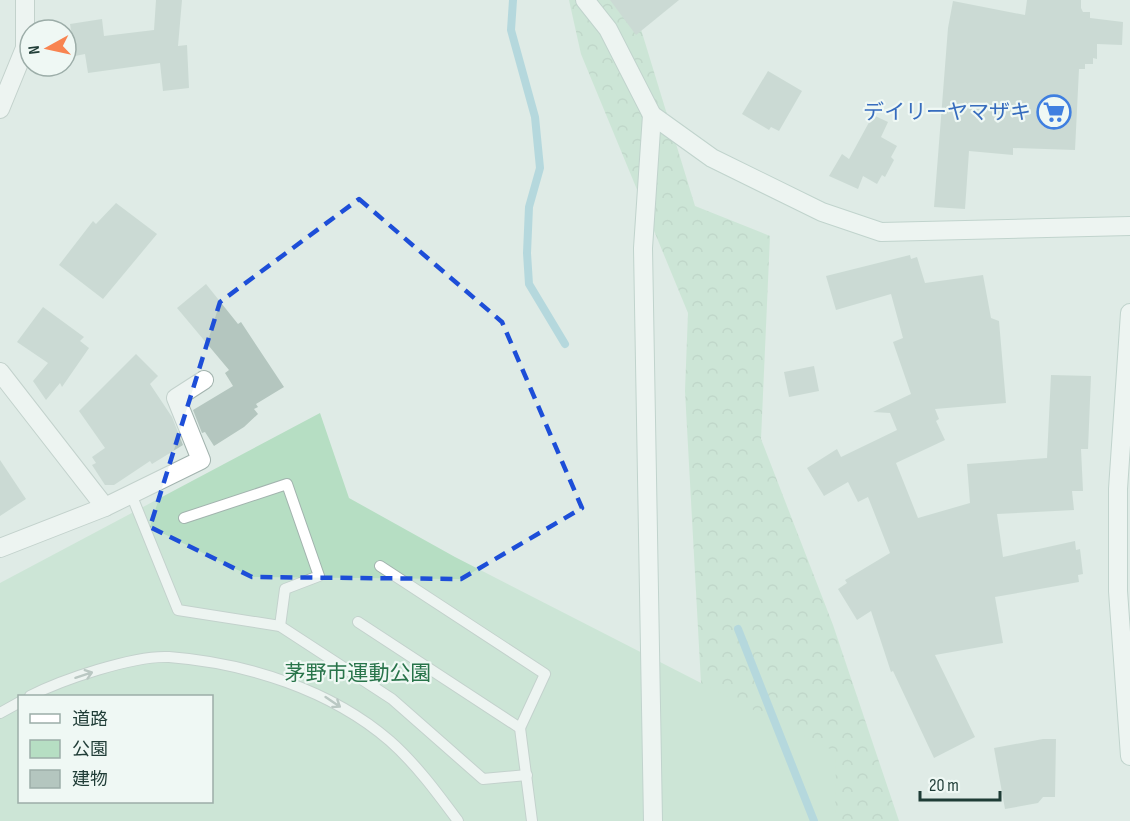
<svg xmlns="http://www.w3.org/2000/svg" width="1130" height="821" font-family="'Sofia Sans Condensed','Noto Sans JP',sans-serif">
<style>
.forest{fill:url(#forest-crowns)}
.park{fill:#b6dec3;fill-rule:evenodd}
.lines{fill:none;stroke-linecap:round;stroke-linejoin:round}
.stream{stroke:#84c2d3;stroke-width:8}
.building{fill:#b4c6bf}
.lane-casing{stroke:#a2b3ae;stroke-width:12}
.street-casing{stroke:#a2b3ae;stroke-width:20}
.secondary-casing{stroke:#9db7af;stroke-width:20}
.lane{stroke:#fff;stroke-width:10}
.street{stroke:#fff;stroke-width:18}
.secondary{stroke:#fff;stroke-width:18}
.oneway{stroke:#8f9e9a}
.marked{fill:none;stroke:#1d4ed8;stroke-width:4.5;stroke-dasharray:12 8;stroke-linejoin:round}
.labels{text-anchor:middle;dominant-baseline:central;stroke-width:4.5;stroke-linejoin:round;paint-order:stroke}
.shop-label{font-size:21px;fill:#366cbe;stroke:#eff8f4;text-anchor:end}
.park-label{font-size:21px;fill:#28744a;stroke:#eff8f4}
</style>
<defs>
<pattern id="forest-crowns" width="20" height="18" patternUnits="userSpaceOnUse" patternTransform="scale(1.5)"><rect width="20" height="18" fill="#b6dec3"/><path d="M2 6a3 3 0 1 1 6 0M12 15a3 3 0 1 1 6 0" fill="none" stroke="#9cbfa8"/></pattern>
</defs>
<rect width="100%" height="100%" fill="#dfebe6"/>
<path class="forest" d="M569,0H632L695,206L770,236L761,439L833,625L899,821H697L702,701L685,391L688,313L581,54Z"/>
<path class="park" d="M320,413L349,498L455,557L836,752L835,821H0V583ZM20,696H212V802H20Z"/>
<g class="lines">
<g class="stream">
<path d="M513,0L511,30L535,117L540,168L529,207L527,253L529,284L565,344"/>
<path d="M738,629L814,821"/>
</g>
</g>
<g class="building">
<path d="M156,0H182L178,46L187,45L189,88L163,91L160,63L88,73L85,54L75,56L70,24L102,19L104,36L154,30Z"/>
<path d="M610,0H679L636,35Z"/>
<path d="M1027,0H1081V8L1083,12H1090V18L1123,22L1122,45L1097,44V59L1093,58V64H1085V69H1079L1075,150L1013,148V155L969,151L965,209L934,207L948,28L953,1L1025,15Z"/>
<path d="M768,71L802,91L779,131L771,127L769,130L742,114Z"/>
<path d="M873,115L888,122L881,137L897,146L891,157L894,160L885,177L882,175L877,184L863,176L858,189L829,176L842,154L849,159Z"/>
<path d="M116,203L157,234L103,299L59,265L93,221L96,224Z"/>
<path d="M910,255L911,259L917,257L925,283L983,275L991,318L999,321L1006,403L935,409L939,419L936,421L945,440L896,463L918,518L970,503L967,464L1047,458L1051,375L1091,376L1088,449H1081L1083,491H1072L1074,510L997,514L1003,557L1075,541L1076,550L1080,549L1083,574L1078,575L1079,582L995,597L1003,643L935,655L975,737L934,758L893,671L891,672L871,611L857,620L838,589L847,583L845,580L890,553L868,497L858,502L848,482L824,496L807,468L837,449L841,457L897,430L890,413L873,412L911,394L893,342L903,338L891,294L836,310L826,276Z"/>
<path d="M206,284L238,324L241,322L284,387L256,404L258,407L254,409L258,414L244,427L214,446L205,432L202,433L193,410L233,386L225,373L229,370L177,308Z"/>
<path d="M43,307L84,337L80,341L89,348L62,387L60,383L46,400L33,381L48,363L17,342Z"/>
<path d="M136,354L158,376L150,384L172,417L183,445L152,464L150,461L114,485H105L92,465L96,463L92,457L105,448L79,411Z"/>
<path d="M814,366L819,391L789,397L784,372Z"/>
<path d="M0,460L26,499L0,516Z"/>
<path d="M1043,739H1056L1055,797H1043L1038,803L1005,809L994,748Z"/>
</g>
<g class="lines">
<g class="lane-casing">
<g id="lane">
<path d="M131,494L178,610L280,626L392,699L483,779L527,775"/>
<path d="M184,518L287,484L319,576L285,589L280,626"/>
<path d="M380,566L545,674L520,728"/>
<path d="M358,622L520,728L532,821"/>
<path d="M30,696C61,680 134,655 169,657C247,663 331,690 390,741C416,764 438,794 458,821"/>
<path d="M0,713L20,702"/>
</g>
</g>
<g class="street-casing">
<g id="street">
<path d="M0,109L25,48V0"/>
<path d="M0,372L105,507L0,548"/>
<path d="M105,507L201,460L176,398L204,380"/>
</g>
</g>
<g class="secondary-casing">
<g id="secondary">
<path d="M585,0L608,29L652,115L712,158L822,212L881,232L1130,226"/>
<path d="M652,115L643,248L653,821"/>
<path d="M1130,313L1118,489V591L1130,756"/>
</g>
</g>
<use href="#lane" class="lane"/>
<use href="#street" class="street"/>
<use href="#secondary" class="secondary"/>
</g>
<defs><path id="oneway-shaft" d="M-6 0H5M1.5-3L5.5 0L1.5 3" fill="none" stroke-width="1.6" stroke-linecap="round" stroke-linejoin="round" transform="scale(1.5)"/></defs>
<g class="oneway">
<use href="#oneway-shaft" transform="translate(84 675) rotate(-18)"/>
<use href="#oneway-shaft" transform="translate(333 702) rotate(34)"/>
</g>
<path d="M0 0H1130V821H0ZM359,199L502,322L582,508L461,579L252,577L150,527L220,302Z" fill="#dfebe6" fill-opacity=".55" fill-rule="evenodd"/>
<path class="marked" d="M359,199L502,322L582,508L461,579L252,577L150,527L220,302Z"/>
<defs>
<g id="supermarket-ring" transform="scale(1.725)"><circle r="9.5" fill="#eff8f4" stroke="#3f7fe0" stroke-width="1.5"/><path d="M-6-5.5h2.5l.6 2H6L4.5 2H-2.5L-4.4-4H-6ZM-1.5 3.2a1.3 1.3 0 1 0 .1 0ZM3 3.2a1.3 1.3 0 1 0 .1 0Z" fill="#3f7fe0"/></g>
</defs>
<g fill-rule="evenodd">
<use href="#supermarket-ring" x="1054" y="112"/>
</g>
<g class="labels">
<g class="shop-label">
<text x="1031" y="112">デイリーヤマザキ</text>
</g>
<g class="park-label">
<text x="358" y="673">茅野市運動公園</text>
</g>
</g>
<rect x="18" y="695" width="195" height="108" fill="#eff8f4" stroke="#9cada8" stroke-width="1.5"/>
<rect x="30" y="714" width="30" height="9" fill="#ffffff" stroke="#9cada8" stroke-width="1.5"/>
<text x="72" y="725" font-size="18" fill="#1f3c36">道路</text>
<rect x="30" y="740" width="30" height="18" fill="#b6dec3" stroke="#9cada8" stroke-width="1.5"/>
<text x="72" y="755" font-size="18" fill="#1f3c36">公園</text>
<rect x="30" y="770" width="30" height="18" fill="#b4c6bf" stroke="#9cada8" stroke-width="1.5"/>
<text x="72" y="785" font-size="18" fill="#1f3c36">建物</text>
<g transform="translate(48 48) rotate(262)"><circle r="28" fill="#eff8f4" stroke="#9cada8" stroke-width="1.5"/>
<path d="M0-4.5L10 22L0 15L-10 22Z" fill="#f88450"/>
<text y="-9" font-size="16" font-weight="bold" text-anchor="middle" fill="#1f3c36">N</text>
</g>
<path d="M920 791v9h80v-9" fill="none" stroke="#1f3c36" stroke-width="3"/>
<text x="929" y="791" font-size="18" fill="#1f3c36" stroke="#eff8f4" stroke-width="4.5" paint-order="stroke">20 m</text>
</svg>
